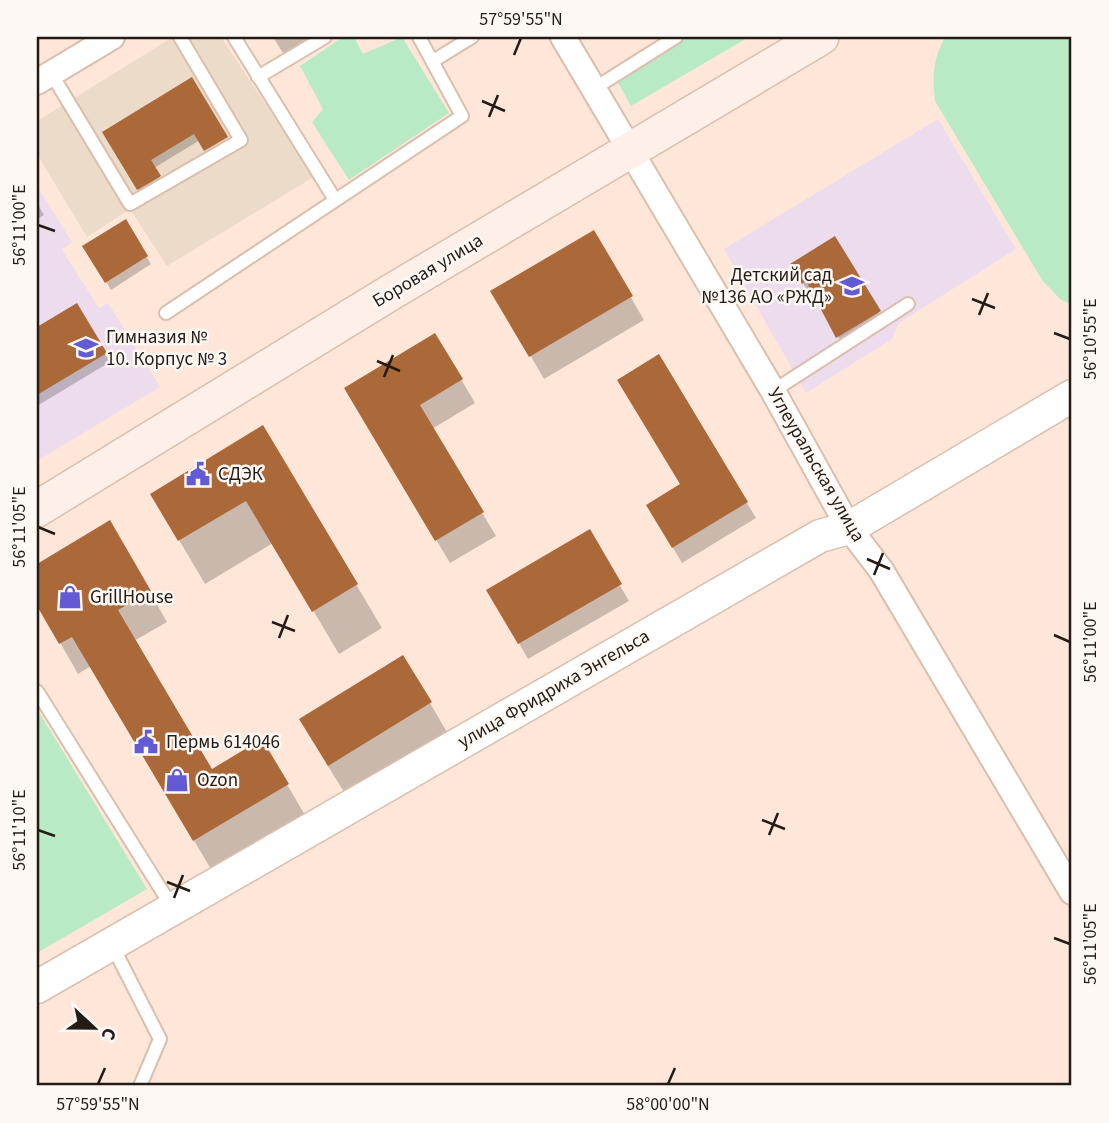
<svg xmlns="http://www.w3.org/2000/svg" width="1109" height="1123" font-family="'Source Sans 3',sans-serif">
<style>
.commercial{fill:#ecdbc9}
.education{fill:#eddced}
.green{fill:#b8eac5}
.shadow{fill:#0003}
.building{fill:#ab6838}
.lines{fill:none;stroke-linecap:round;stroke-linejoin:round}
.service-casing{stroke:#dabfad;stroke-width:16}
.minor-casing{stroke:#dabfad;stroke-width:28}
.tertiary-casing{stroke:#dabfad;stroke-width:35}
.secondary-casing{stroke:#dabfad;stroke-width:38}
.service{stroke:#fff;stroke-width:12}
.minor{stroke:#fff;stroke-width:24}
.tertiary{stroke:#fff;stroke-width:32}
.secondary{stroke:#fef0e8;stroke-width:35}
.ticks{fill:none;stroke:#251b15;stroke-width:2.5}
.labels{text-anchor:middle;dominant-baseline:central;stroke-width:5;stroke-linejoin:round;paint-order:stroke}
.street-label{font-size:19px;fill:#251b15;stroke:#fef8f4}
.poi-label{font-size:19px;fill:#251b15;stroke:#fef8f4;text-anchor:start}
.neatline{fill:none;stroke:#251b15;stroke-width:2.5}
.ticks-label{font-size:18px;text-anchor:middle;fill:#251b15}
</style>
<rect width="100%" height="100%" fill="#fee7d9"/>
<path class="commercial" d="M173,37H221L314,177L167,266L130,209L87,237L37,154V121Z"/>
<g class="education">
<path d="M938,119L1016,249L899,323L892,339L806,393L724,249Z"/>
<path d="M37,186L72,242L62,250L99,308L108,303L160,387L37,461Z"/>
</g>
<g class="green">
<path d="M343,37H354L363,54L402,37L449,113L349,180L312,122L323,109L300,66Z"/>
<path d="M684,37H749L631,106L617,81Z"/>
<path d="M945,37H1072V305L1060,299L1042,280L935,101C932,76 933,59 945,37Z"/>
<path d="M37,709L147,889L37,953Z"/>
</g>
<g class="shadow">
<path d="M273,37H321L286,58Z"/>
<path d="M192,80L200,140L154,168L164,184L143,197L104,132Z"/>
<path d="M227,139L231,145L210,157L206,151Z"/>
<path d="M37,203L44,215L37,219Z"/>
<path d="M125,221L151,264L111,290L85,246Z"/>
<path d="M593,232L644,320L544,379L493,291Z"/>
<path d="M835,238L883,319L842,344L811,288L807,290L792,264Z"/>
<path d="M77,305L110,362L37,406V329Z"/>
<path d="M435,335L475,403L432,429L496,536L450,563L346,388Z"/>
<path d="M659,357L756,518L682,563L648,505L682,485Z"/>
<path d="M263,428L382,628L339,654L273,543L205,584L152,494Z"/>
<path d="M110,523L167,622L134,641L211,772L262,742L305,815L212,871L91,666L78,674L37,602V566Z"/>
<path d="M589,532L629,601L528,659L489,591Z"/>
<path d="M430,703L455,746L354,808L326,763Z"/>
</g>
<g class="building">
<path d="M192,77L228,137L204,151L194,134L151,160L161,176L137,190L102,132Z"/>
<path d="M126,219L148,256L105,283L82,246Z"/>
<path d="M594,230L633,296L529,357L490,291Z"/>
<path d="M835,236L881,311L836,338L806,281L802,284L790,264Z"/>
<path d="M77,303L107,353L37,395V327Z"/>
<path d="M435,333L463,379L420,405L484,512L435,541L344,388Z"/>
<path d="M659,354L748,502L672,548L646,505L680,484L617,380Z"/>
<path d="M263,425L358,584L312,612L246,501L178,541L150,494Z"/>
<path d="M110,520L151,591L118,610L212,769L262,739L289,784L193,841L72,637L59,644L37,606V564Z"/>
<path d="M590,529L622,584L518,644L486,590Z"/>
<path d="M403,655L432,702L328,766L299,719Z"/>
</g>
<g class="lines">
<g class="service-casing">
<g id="service">
<path d="M234,37L334,198"/>
<path d="M433,61L472,37"/>
<path d="M51,73L130,204L241,140L180,37"/>
<path d="M258,77L325,37"/>
<path d="M595,88L676,37"/>
<path d="M166,313L462,116L419,37"/>
<path d="M773,391L908,304"/>
<path d="M37,691L172,907"/>
<path d="M112,945L160,1039L140,1086"/>
</g>
</g>
<g class="minor-casing">
<g id="minor">
<path d="M563,37L773,391L849,528L881,570L1072,892"/>
<path d="M37,82L112,37"/>
</g>
</g>
<g class="tertiary-casing">
<path id="tertiary" d="M37,987L820,536L849,528L1072,396"/>
</g>
<g class="secondary-casing">
<path id="secondary" d="M37,509L393,291L821,37"/>
</g>
<use href="#service" class="service"/>
<use href="#minor" class="minor"/>
<use href="#tertiary" class="tertiary"/>
<use href="#secondary" class="secondary"/>
</g>
<path class="ticks" d="M514,55L521,38M482,101L505,111M489,117L498,95M38,225L55,231M972,299L995,308M979,315L988,293M1054,333L1070,339M377,361L400,371M384,377L393,355M38,527L55,534M867,559L890,569M874,575L883,553M272,622L295,631M1054,635L1070,642M279,638L288,615M762,820L785,829M38,830L55,836M769,835L778,813M167,882L190,891M174,898L183,875M1054,938L1070,944M98,1084L105,1068M668,1084L675,1068"/>
<defs>
<g id="school-bare" transform="scale(1.89)"><path d="M0-5L7-2L0 1L-7-2ZM-4 1L0 2.5L4 1V4Q0 6-4 4Z" fill="#635bd4" stroke="#fef8f4" stroke-width="2.5" paint-order="stroke"/></g>
<g id="civic-bare" transform="scale(1.89)"><path d="M-.6-6.5H3V-4.5H.6V-3L4-1V1h2V6H-6V1h2V-1L-.6-3ZM-1.2 2.5V6h2.4V2.5Z" fill="#635bd4" stroke="#fef8f4" stroke-width="2.5" paint-order="stroke"/></g>
<g id="shop-bare" transform="scale(1.89)"><path d="M-5-2.5h2.3a2.7 3.5 0 0 1 5.4 0H5L5.5 6h-11ZM-1.5-2.5h3a1.5 2.3 0 0 0-3 0Z" fill="#635bd4" stroke="#fef8f4" stroke-width="2.5" paint-order="stroke"/></g>
</defs>
<g fill-rule="evenodd">
<use href="#school-bare" x="852" y="286"/>
<use href="#school-bare" x="86" y="348"/>
<use href="#civic-bare" x="198" y="474"/>
<use href="#shop-bare" x="70" y="597"/>
<use href="#civic-bare" x="146" y="742"/>
<use href="#shop-bare" x="177" y="780"/>
</g>
<g class="labels">
<g class="street-label">
<text transform="translate(428 271) rotate(-31)">Боровая улица</text>
<text transform="translate(816 465) rotate(60)">Углеуральская улица</text>
<text transform="translate(554 689) rotate(-30)">улица Фридриха Энгельса</text>
</g>
<g class="poi-label">
<text x="832" y="275" text-anchor="end">Детский сад<tspan x="832" dy="22">№136 АО «РЖД»</tspan></text>
<text x="106" y="337">Гимназия №<tspan x="106" dy="22">10. Корпус № 3</tspan></text>
<text x="218" y="474">СДЭК</text>
<text x="90" y="597">GrillHouse</text>
<text x="166" y="742">Пермь 614046</text>
<text x="197" y="780">Ozon</text>
</g>
</g>
<rect width="1109" height="1123" fill="none" stroke="#fef8f4" stroke-width="77"/>
<g transform="translate(94 1028) rotate(112)" stroke="#fef8f4" stroke-width="5" paint-order="stroke">
<path d="M0-5L12 26L0 18L-12 26Z" fill="#251b15"/>
<text y="-10" font-size="19" font-weight="bold" text-anchor="middle" fill="#251b15">С</text>
</g>
<rect x="38" y="38" width="1032" height="1046" class="neatline"/>
<g class="ticks-label">
<text x="521" y="25">57°59'55"N</text>
<text transform="translate(19 225) rotate(-90)" y="6">56°11'00"E</text>
<text transform="translate(1090 339) rotate(-90)" y="6">56°10'55"E</text>
<text transform="translate(19 527) rotate(-90)" y="6">56°11'05"E</text>
<text transform="translate(1090 642) rotate(-90)" y="6">56°11'00"E</text>
<text transform="translate(19 830) rotate(-90)" y="6">56°11'10"E</text>
<text transform="translate(1090 944) rotate(-90)" y="6">56°11'05"E</text>
<text x="98" y="1110">57°59'55"N</text>
<text x="668" y="1110">58°00'00"N</text>
</g>
</svg>
